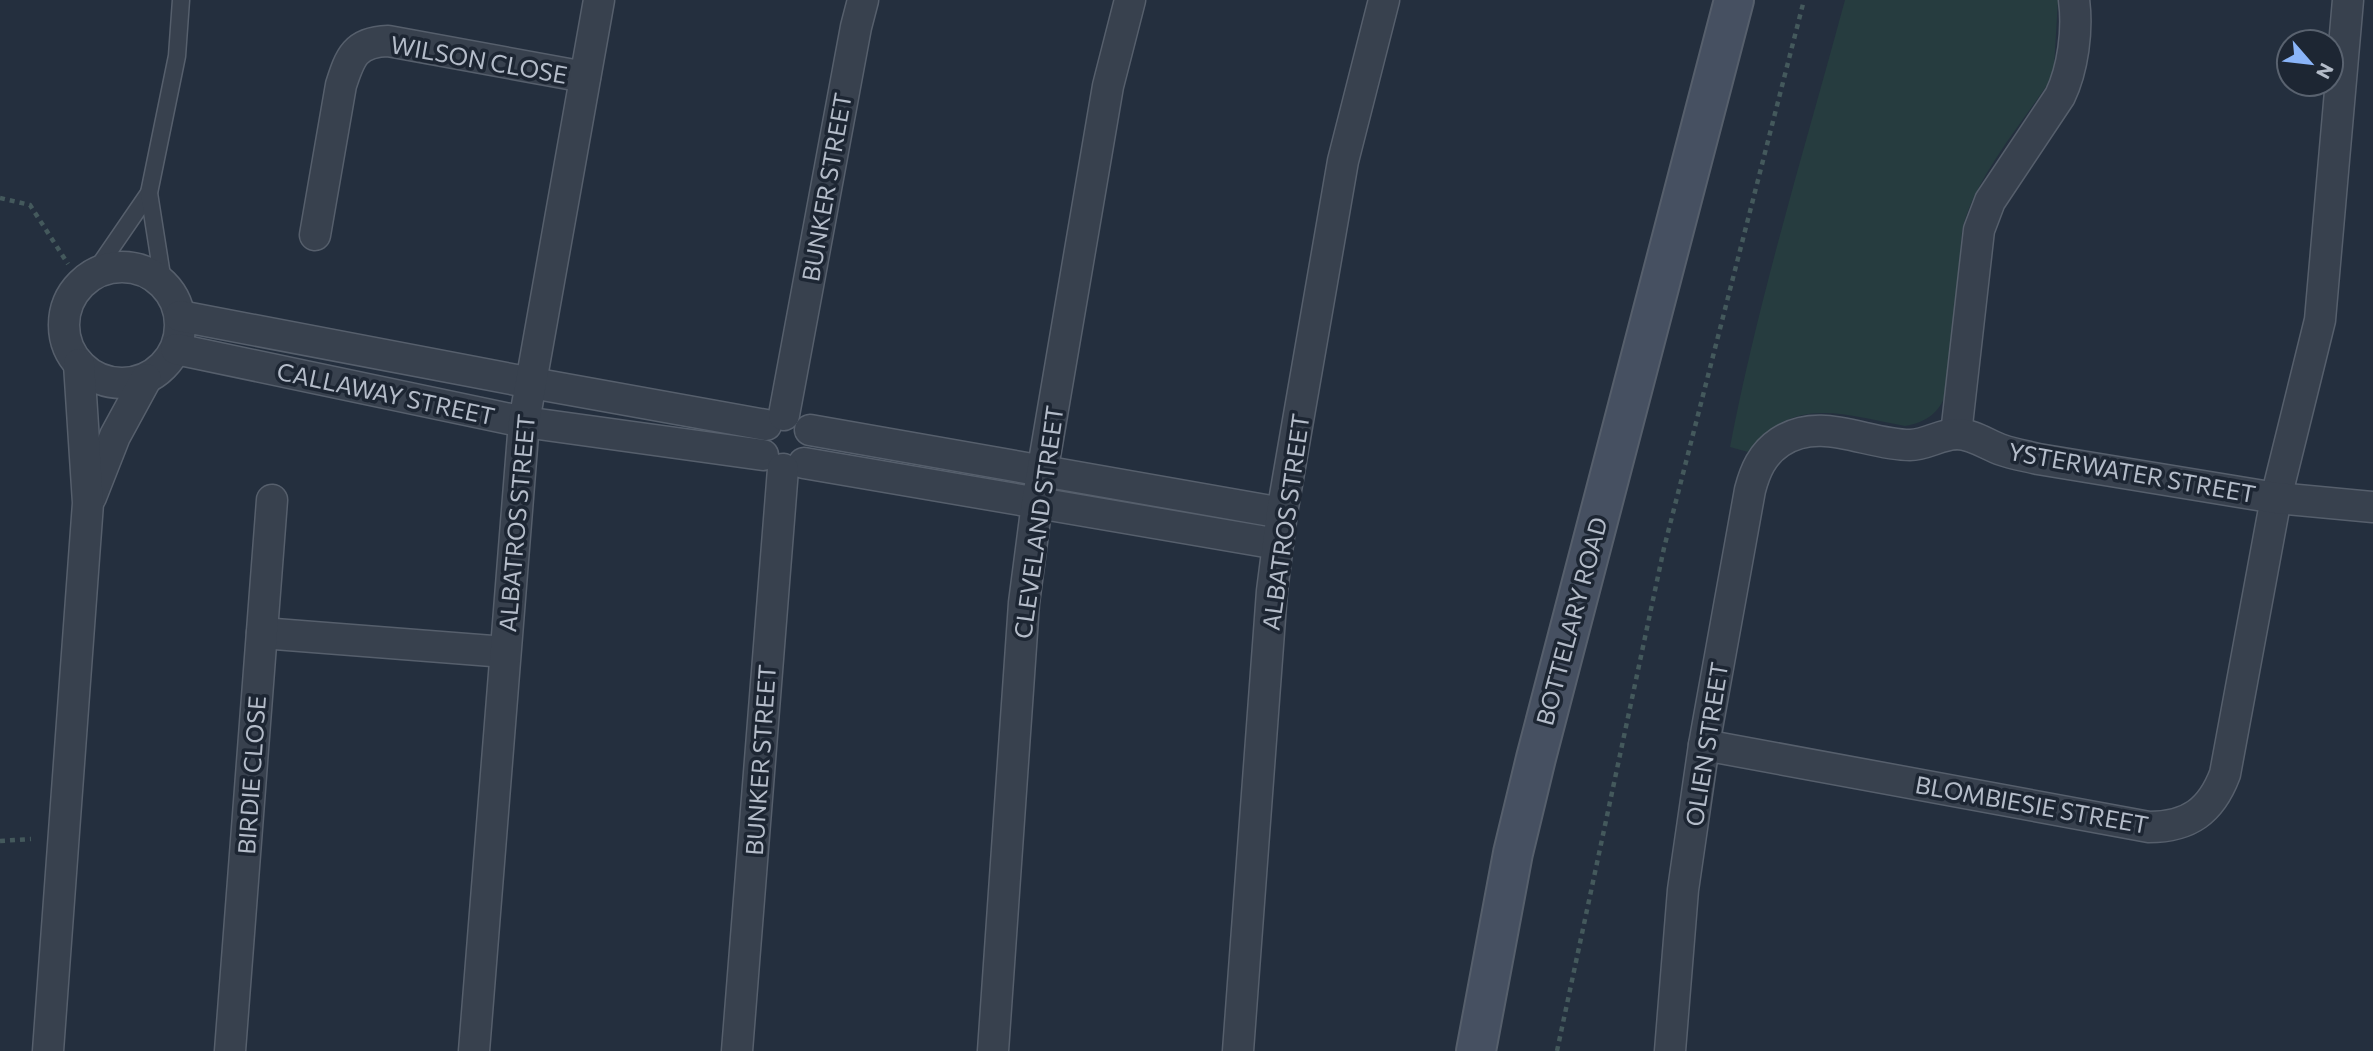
<svg xmlns="http://www.w3.org/2000/svg" width="2373" height="1051" font-family="Commissioner,sans-serif">
<style>
.green{fill:#263c3f}
.lines{fill:none;stroke-linecap:round;stroke-linejoin:round}
.lane-casing{stroke:#565f6c;stroke-width:19}
.street-casing{stroke:#565f6c;stroke-width:33}
.secondary-casing{stroke:#565f6c;stroke-width:42}
.path{stroke:#44595c;stroke-width:4.5;stroke-dasharray:5 5;stroke-linecap:butt}
.lane{stroke:#38414e;stroke-width:16}
.street{stroke:#38414e;stroke-width:30}
.secondary{stroke:#465061;stroke-width:38}
.labels{text-anchor:middle;dominant-baseline:central;stroke-width:7;stroke-linejoin:round;paint-order:stroke}
.street-label{font-size:24px;fill:#b4bcc9;stroke:#1d2633}
</style>
<rect width="100%" height="100%" fill="#242f3e"/>
<path class="green" d="M1845,0H2058L2054,68L2047,85C2019,127 1971,184 1962,232L1947,392C1939,413 1927,422 1905,426C1844,415 1793,394 1748,452L1730,447C1759,296 1805,148 1845,0Z"/>
<g class="lines">
<g class="lane-casing">
<g id="lane">
<path d="M92,276L149,193"/>
<path d="M163,282L149,193L177,56L181,0"/>
</g>
</g>
<g class="street-casing">
<g id="street">
<path d="M315,235L341,85C350,57 355,42 388,41L585,77"/>
<circle cx="122" cy="325" r="58"/>
<path d="M180,316L532,383L766,425"/>
<path d="M176,349L524,422L763,455"/>
<path d="M784,415L856,27L863,0"/>
<path d="M810,430L1282,513"/>
<path d="M1956,434L1979,230L1990,201L2060,96C2073,69 2078,30 2074,0"/>
<path d="M804,463L1278,544"/>
<path d="M91,497L115,436L146,379"/>
<path d="M262,633L505,652"/>
<path d="M1704,745L2149,827C2189,827 2211,811 2225,774L2276,498L2320,320L2348,0"/>
<path d="M48,1051L88,503L79,364"/>
<path d="M230,1051L272,500"/>
<path d="M474,1051L524,422L599,0"/>
<path d="M737,1051L783,469"/>
<path d="M993,1051L1024,603L1037,503L1108,86L1130,0"/>
<path d="M1238,1051L1272,591L1282,513L1343,161L1384,0"/>
<path d="M1670,1051L1683,890L1704,745L1750,490C1755,471 1762,454 1780,442C1821,415 1866,445 1910,445C1926,445 1941,434 1957,434C1972,434 1988,445 2002,450C2013,454 2026,456 2038,459L2276,498L2373,507"/>
</g>
</g>
<g class="secondary-casing">
<path id="secondary" d="M1476,1051L1513,853L1536,758L1734,0"/>
</g>
<g class="path">
<path d="M0,198L30,205L68,264"/>
<path d="M0,841L31,839"/>
<path d="M1557,1051L1664,548L1804,0"/>
</g>
<use href="#lane" class="lane"/>
<use href="#street" class="street"/>
<use href="#secondary" class="secondary"/>
</g>
<g class="labels">
<g class="street-label">
<text transform="translate(479 59) rotate(10)">WILSON CLOSE</text>
<text transform="translate(826 187) rotate(-80)">BUNKER STREET</text>
<text transform="translate(386 393) rotate(12)">CALLAWAY STREET</text>
<text transform="translate(2132 472) rotate(10)">YSTERWATER STREET</text>
<text transform="translate(1038 522) rotate(-82)">CLEVELAND STREET</text>
<text transform="translate(1285 522) rotate(-82)">ALBATROS STREET</text>
<text transform="translate(516 523) rotate(-85)">ALBATROS STREET</text>
<text transform="translate(1571 621) rotate(-75)">BOTTELARY ROAD</text>
<text transform="translate(1706 744) rotate(-81)">OLIEN STREET</text>
<text transform="translate(760 760) rotate(-86)">BUNKER STREET</text>
<text transform="translate(251 775) rotate(-86)">BIRDIE CLOSE</text>
<text transform="translate(2032 804) rotate(10)">BLOMBIESIE STREET</text>
</g>
</g>
<g transform="translate(2310 63) rotate(118)"><circle r="33" fill="#1d2633" stroke="#59626f" stroke-width="2"/>
<path d="M0-5L12 26L0 18L-12 26Z" fill="#8ab4f8"/>
<text y="-10" font-size="19" font-weight="bold" text-anchor="middle" fill="#b4bcc9">N</text>
</g>
</svg>
